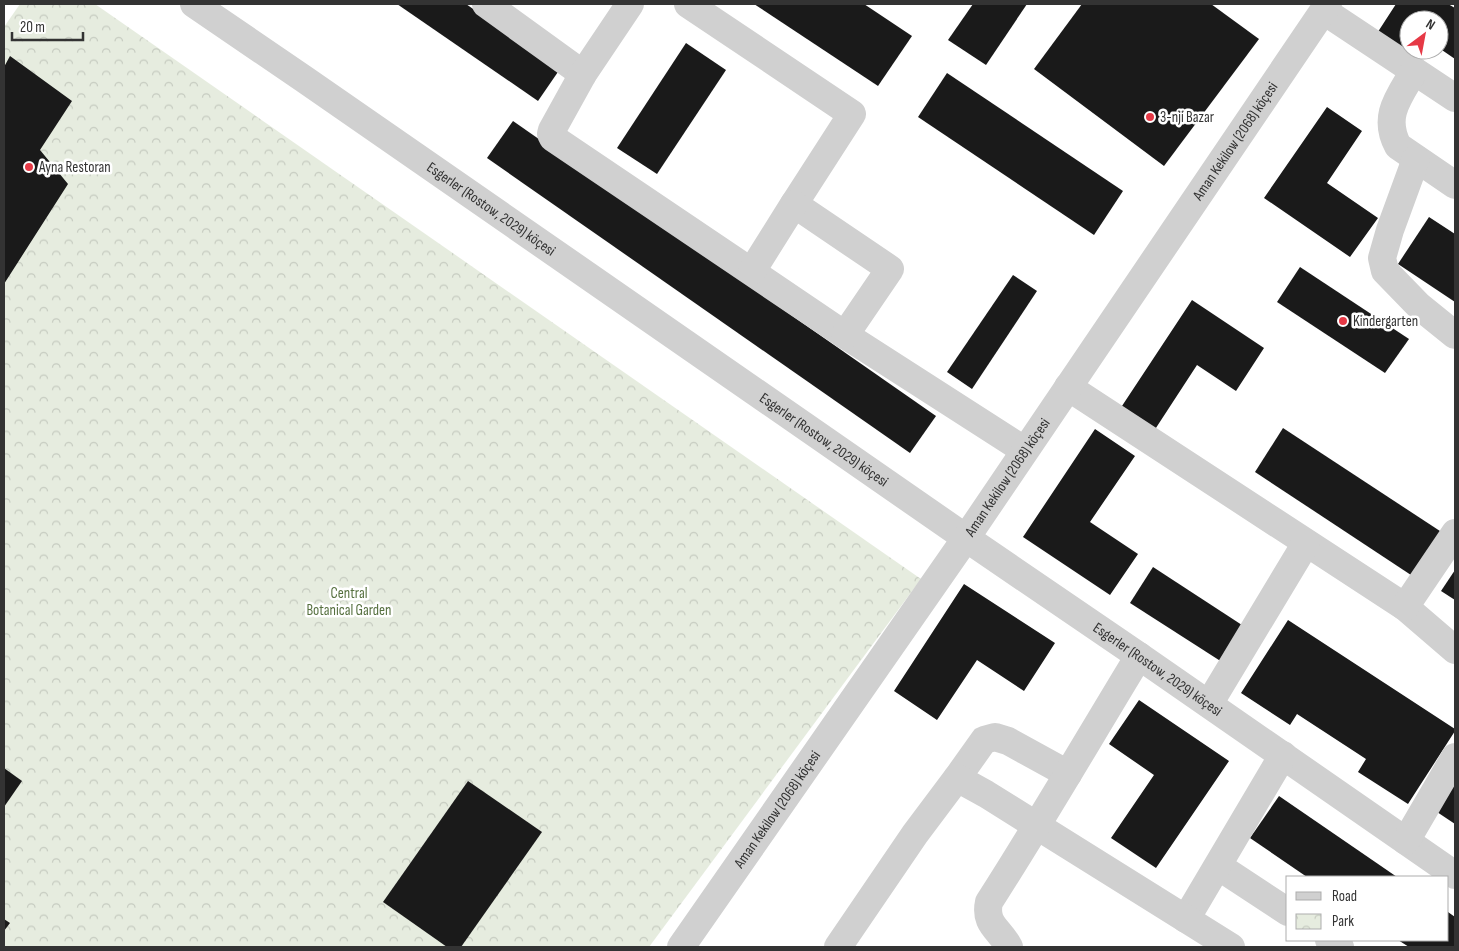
<svg xmlns="http://www.w3.org/2000/svg" width="1459" height="951" font-family="'Sofia Sans Condensed',sans-serif">
<style>
.park{fill:url(#park-crowns)}
.building{fill:#1a1a1a}
.lines{fill:none;stroke-linecap:round;stroke-linejoin:round}
.minor{stroke:#d0d0d0;stroke-width:28}
.poi-dot{fill:#e63946;stroke:#fff;stroke-width:2}
.labels{text-anchor:middle;dominant-baseline:central;stroke-width:5;stroke-linejoin:round;paint-order:stroke}
.poi-label{font-size:15px;fill:#333;stroke:#fff;text-anchor:start}
.street-label{font-size:15px;fill:#333;stroke:#fff}
.park-label{font-size:15px;fill:#56703f;stroke:#fff}
</style>
<defs>
<pattern id="park-crowns" width="20" height="18" patternUnits="userSpaceOnUse" patternTransform="scale(1.25)"><rect width="20" height="18" fill="#e6ecdf"/><path d="M2 6a3 3 0 1 1 6 0M12 15a3 3 0 1 1 6 0" fill="none" stroke="#c6cbc0"/></pattern>
</defs>
<rect width="100%" height="100%" fill="#fff"/>
<path class="park" d="M20,4H95L921,579L649,947H4V27Z"/>
<g class="building">
<path d="M397,4H466L560,69L538,101Z"/>
<path d="M754,4H864L912,36L878,86Z"/>
<path d="M973,4H1027L986,65L948,40Z"/>
<path d="M1082,4H1211L1259,39L1164,166L1034,69Z"/>
<path d="M1396,4H1448L1455,8V59L1439,48V20H1409V50H1412L1404,62L1372,41Z"/>
<path d="M686,43L726,70L657,174L617,148Z"/>
<path d="M10,56L72,101L40,150L68,184L4,284V67Z"/>
<path d="M947,73L1123,191L1094,235L918,117Z"/>
<path d="M1327,107L1362,131L1327,183L1378,218L1350,257L1264,198Z"/>
<path d="M513,121L936,416L910,453L487,158Z"/>
<path d="M1429,217L1455,234V302L1398,264Z"/>
<path d="M1300,267L1409,339L1385,373L1277,302Z"/>
<path d="M1013,275L1037,291L972,389L947,372Z"/>
<path d="M1192,300L1264,348L1236,391L1197,365L1152,434L1118,412Z"/>
<path d="M1283,428L1443,533L1414,577L1255,472Z"/>
<path d="M1095,429L1135,456L1090,522L1138,554L1110,595L1023,537Z"/>
<path d="M1153,567L1245,627L1222,662L1130,603Z"/>
<path d="M1455,570V600L1441,591Z"/>
<path d="M964,584L1055,643L1024,691L977,660L937,720L894,691Z"/>
<path d="M1288,620L1455,729V731L1408,804L1358,772L1366,759L1297,714L1290,725L1241,693Z"/>
<path d="M1139,700L1229,761L1156,868L1111,838L1154,775L1109,744Z"/>
<path d="M1455,765V824L1428,806Z"/>
<path d="M4,768L22,781L4,807Z"/>
<path d="M468,781L542,832L461,947H447L383,902Z"/>
<path d="M1279,796L1397,877H1307L1250,838Z"/>
<path d="M1448,912L1455,917V947H1409L1398,940H1448Z"/>
<path d="M4,919L10,923L4,931Z"/>
</g>
<g class="lines">
<g class="minor">
<path id="s1" d="M194,4L304,79L966,538L1139,656L1455,875"/>
<path d="M486,4L583,74"/>
<path d="M630,4L583,74L552,130L551,134L553,138L845,335L1024,450"/>
<path d="M688,4L852,114L794,204L890,269L845,335"/>
<path d="M1324,11L1455,98"/>
<path d="M1414,71C1399,97 1382,116 1398,146L1455,185"/>
<path d="M1416,159L1390,230L1382,258L1385,271L1419,306L1455,335"/>
<path d="M752,271L794,204"/>
<path d="M1068,387L1405,607L1455,650"/>
<path d="M1405,607L1455,533"/>
<path d="M1209,704L1306,543"/>
<path d="M957,778L984,740L995,737L1008,741L1068,774"/>
<path d="M1406,841L1455,757"/>
<path d="M1218,866L1288,912"/>
<path d="M1186,919L1283,755"/>
<path d="M1329,940L1340,947"/>
<path id="s2" d="M681,947L966,538L1328,4"/>
<path d="M838,947L915,834L957,778L986,794L1231,947"/>
<path d="M1009,947C1000,929 984,925 989,902C1041,821 1089,738 1139,656"/>
</g>
</g>
<g class="poi-dot">
<circle cx="1150" cy="117" r="5"/>
<circle cx="29" cy="167" r="5"/>
<circle cx="1343" cy="321" r="5"/>
</g>
<g class="labels">
<g class="poi-label">
<text x="1160" y="117">3-nji Bazar</text>
<text x="39" y="167">Ayna Restoran</text>
<text x="1353" y="321">Kindergarten</text>
</g>
<g class="street-label">
<text stroke="none"><textPath href="#s2" startOffset="978">Aman Kekilow (2068) köçesi</textPath></text>
<text stroke="none"><textPath href="#s1" startOffset="361">Esgerler (Rostow, 2029) köçesi</textPath></text>
<text stroke="none"><textPath href="#s1" startOffset="766">Esgerler (Rostow, 2029) köçesi</textPath></text>
<text stroke="none"><textPath href="#s2" startOffset="572">Aman Kekilow (2068) köçesi</textPath></text>
<text stroke="none"><textPath href="#s1" startOffset="1171">Esgerler (Rostow, 2029) köçesi</textPath></text>
<text stroke="none"><textPath href="#s2" startOffset="168">Aman Kekilow (2068) köçesi</textPath></text>
</g>
<g class="park-label">
<text x="349" y="593">Central<tspan x="349" dy="17">Botanical Garden</tspan></text>
</g>
</g>
<rect width="1459" height="951" fill="none" stroke="#333333" stroke-width="10"/>
<rect x="1286" y="876" width="162" height="65" fill="#ffffff" stroke="#adadad"/>
<rect x="1296" y="892" width="25" height="8" fill="#d0d0d0" stroke="#adadad"/>
<text x="1332" y="901" font-size="15" fill="#333333">Road</text>
<rect x="1296" y="914" width="25" height="15" fill="url(#park-crowns)" stroke="#adadad"/>
<text x="1332" y="926" font-size="15" fill="#333333">Park</text>
<g transform="translate(1424 35) rotate(32)"><circle r="24" fill="#ffffff" stroke="#adadad"/>
<path d="M0-4L9 19L0 12L-9 19Z" fill="#e63946"/>
<text y="-8" font-size="14" font-weight="bold" text-anchor="middle" fill="#333333">N</text>
</g>
<path d="M12 32v8h71v-8" fill="none" stroke="#333333" stroke-width="2.5"/>
<text x="20" y="32" font-size="15" fill="#333333" stroke="#ffffff" stroke-width="4" paint-order="stroke">20 m</text>
</svg>
